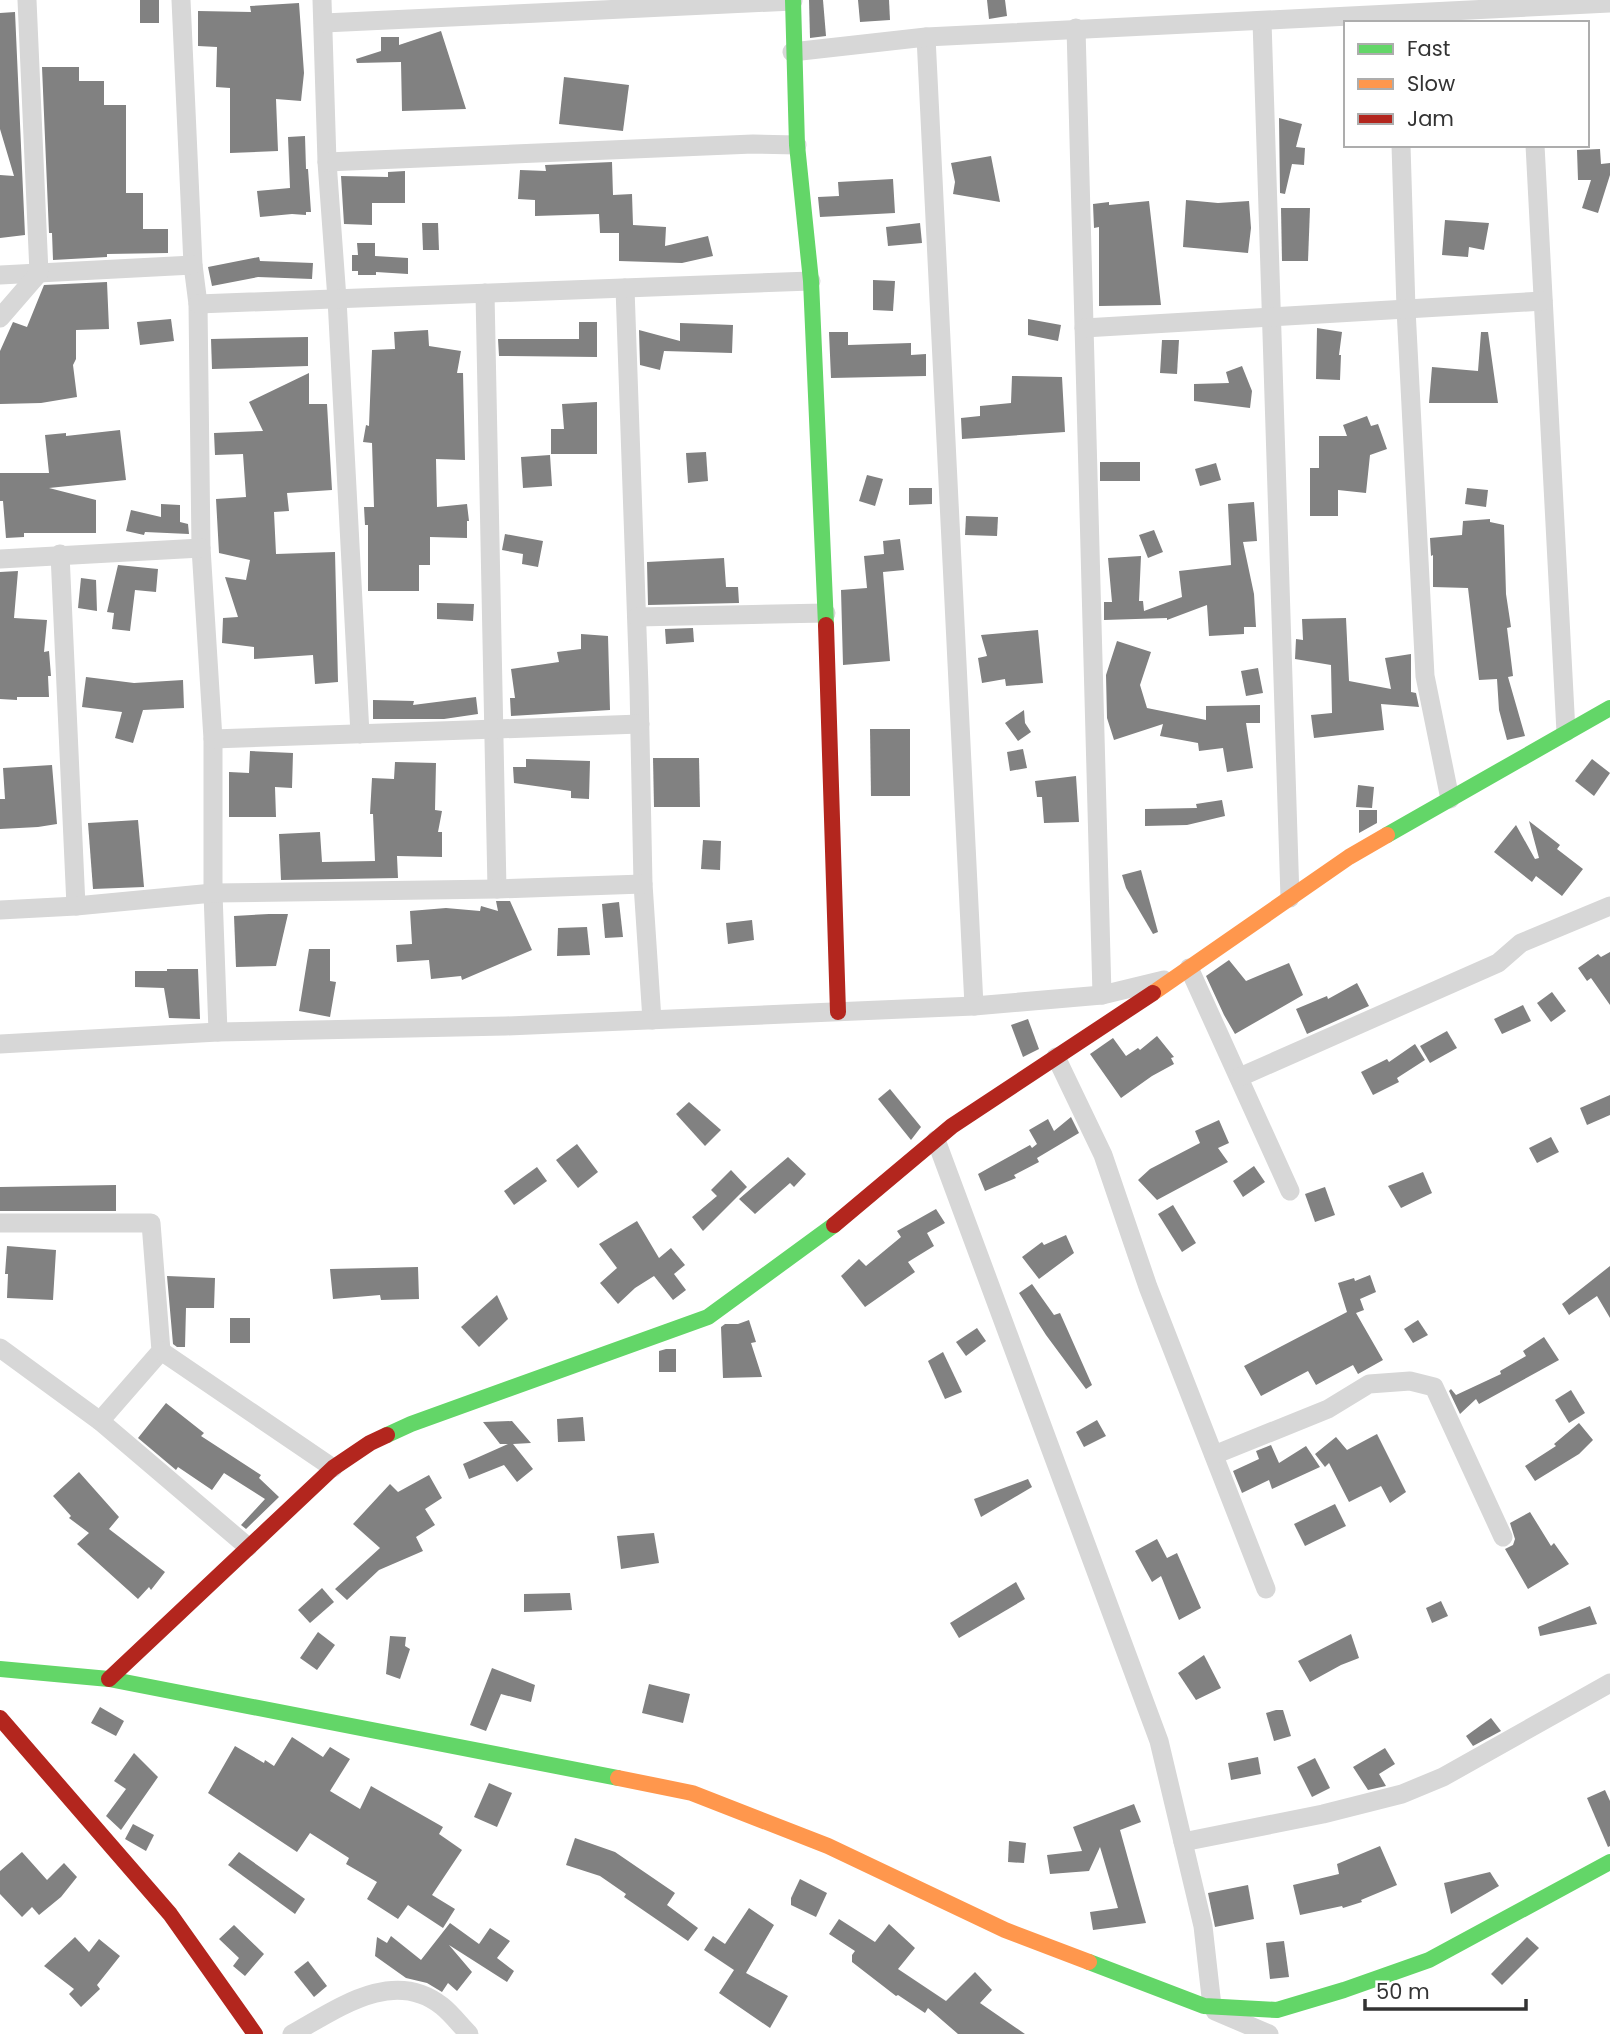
<svg xmlns="http://www.w3.org/2000/svg" width="1610" height="2034" font-family="Poppins,sans-serif">
<style>
.building{fill:#818181}
.lines{fill:none;stroke-linecap:round;stroke-linejoin:round}
.street{stroke:#d7d7d7;stroke-width:19}
.fast{stroke:#63d668;stroke-width:16}
.slow{stroke:#ff974d;stroke-width:16}
.jam{stroke:#b3261e;stroke-width:16}
</style>
<rect width="100%" height="100%" fill="#fff"/>
<g class="building">
<rect x="140" y="0" width="19" height="23"/>
<path d="M809,0H823L826,36L810,38Z"/>
<path d="M858,0H889L890,20L860,22Z"/>
<path d="M987,0H1005L1007,16L989,19Z"/>
<path d="M299,3L304,73L301,101L276,99L278,151L230,153V88L216,87L217,47L198,46V11L251,12L250,6Z"/>
<path d="M15,12L25,235L0,238V175L14,176L0,129V13Z"/>
<path d="M441,31L466,109L402,111L401,62L357,63L356,59L381,51V37H399V45Z"/>
<path d="M42,67H79V81H104V105H126V193H143V229H168V253L107,254V257L53,260L52,233H49Z"/>
<path d="M564,77L629,85L623,131L559,124Z"/>
<path d="M1279,118L1302,124L1296,147L1305,148L1304,165L1292,164L1285,194L1280,193Z"/>
<path d="M305,136L306,169H308L311,212H306V215L292,214L260,217L257,191L290,188L288,137Z"/>
<path d="M1600,149L1601,164L1610,163V175L1598,213L1582,208L1591,180H1578L1577,150Z"/>
<path d="M991,156L1000,202L953,194L955,182L951,163Z"/>
<path d="M612,162L613,195L632,194L633,225L666,227L665,246L708,236L713,256L682,263L619,261V233H600L599,214L535,216V200L518,199L520,170L546,171L545,165Z"/>
<path d="M405,171V203H372V225L344,224L341,176L388,177V172Z"/>
<path d="M893,179L895,213L820,217L818,197L839,196L838,182Z"/>
<path d="M1186,200L1218,203L1249,201L1251,228L1248,253L1183,247Z"/>
<path d="M1149,201L1161,305L1099,306V227L1094,228L1093,204L1109,202V205Z"/>
<path d="M1281,208H1310L1308,261H1282Z"/>
<path d="M1445,220L1489,223L1484,250L1469,247L1468,257L1442,255Z"/>
<path d="M422,223H438L439,250H423Z"/>
<path d="M920,223L922,243L888,246L886,227Z"/>
<path d="M357,243H375V256L408,258V274L376,272V275H358V271H352V255H358Z"/>
<path d="M259,257L260,261L313,263L312,279L258,277L212,286L208,267Z"/>
<path d="M873,280L895,281L893,311L873,310Z"/>
<path d="M107,282L109,329L76,330V359L73,365L77,397L41,403L0,404V351L13,322L27,327L44,285Z"/>
<path d="M171,319L174,341L140,345L137,322Z"/>
<path d="M1028,319L1061,325L1058,341L1028,335Z"/>
<path d="M579,322H597V357L499,356L498,339H579Z"/>
<path d="M680,323L733,325L732,353L664,351L660,370L640,365L639,330L680,341Z"/>
<path d="M1317,328L1342,332L1339,355H1341L1340,380L1316,379Z"/>
<path d="M428,330L429,346L461,351L457,373H463L465,460L436,459L437,507L467,504L469,521H467V538L430,537V565H419V591H368V525H365L364,507H374L372,443L363,442L366,425L369,426L372,350L395,349L394,332Z"/>
<path d="M829,332H848V345L911,343V355L926,354V376L831,378Z"/>
<path d="M1481,332H1488L1498,403H1429L1432,367L1478,371Z"/>
<path d="M308,337V366L212,369L211,339Z"/>
<path d="M1162,340H1179L1177,374L1160,373Z"/>
<path d="M1242,366L1252,391L1250,408L1194,401V384L1229,383L1226,372Z"/>
<path d="M309,373V404H327L332,490L287,493L289,511L274,512L276,554L335,552L338,682L315,684L313,655L254,659V647L222,643L223,618L238,617L225,577L246,580L250,560L219,553L216,499L246,497L243,454L215,455L214,433L263,431L249,402Z"/>
<path d="M1012,376L1062,377L1065,432L962,439L961,418L980,416V406L1011,403Z"/>
<path d="M597,402V454H551V429H564L562,404Z"/>
<path d="M1367,416L1371,426L1378,424L1387,449L1370,455L1366,493L1338,490V516H1310V468H1319V436H1347L1343,425Z"/>
<path d="M120,430L126,480L49,488L96,500V533H24V537L6,538L3,501H0V473H49L45,435L66,433V436Z"/>
<path d="M706,452L708,481L688,483L686,453Z"/>
<path d="M550,455L552,486L523,488L521,457Z"/>
<rect x="1100" y="462" width="40" height="19"/>
<path d="M1216,463L1221,480L1200,486L1195,469Z"/>
<path d="M867,475L883,479L875,506L859,501Z"/>
<path d="M909,488H932V504L909,505Z"/>
<path d="M1467,488L1488,490L1486,507L1465,504Z"/>
<path d="M1254,502L1257,541L1243,542L1254,594L1256,627H1244V634L1209,636L1207,605L1167,620V618L1104,620V602H1112L1108,558L1141,556L1139,601H1143L1144,611L1182,597L1179,571L1231,565L1228,504Z"/>
<path d="M161,504L180,505V522L188,524L189,534L145,532L144,535L126,531L131,510L161,517Z"/>
<path d="M966,516L998,517L997,536L965,535Z"/>
<path d="M1490,519V522L1504,525L1506,594L1511,627L1507,628L1513,676L1508,677L1525,736L1507,740L1499,710L1497,679L1479,680L1468,588L1433,587V555L1431,556L1430,538L1462,535L1463,521Z"/>
<path d="M1154,530L1163,552L1148,558L1139,535Z"/>
<path d="M505,534L543,541L538,567L522,564L523,554L502,550Z"/>
<path d="M900,539L904,570L883,572L890,661L843,665L841,590L867,588L864,556L884,554L883,541Z"/>
<path d="M724,558L726,587H738L739,603L648,605L647,562Z"/>
<path d="M118,565L158,569L156,592L135,590L130,631L112,629L114,613L107,612Z"/>
<path d="M18,571L14,618L47,620L44,652L49,651L51,676H48L49,697H17V700L0,699V572Z"/>
<path d="M81,578L96,580L97,611L78,608Z"/>
<path d="M437,603L474,604L473,621L437,619Z"/>
<path d="M1346,618L1349,681L1391,689L1385,658L1411,654V692L1416,693L1419,707L1381,704L1384,730L1314,738L1311,715L1332,713L1331,665L1295,659L1296,639L1303,640L1302,619Z"/>
<path d="M693,628L694,642L666,644L665,629Z"/>
<path d="M1038,630L1043,683L1006,686L1005,679L982,683L978,658L987,656L981,635Z"/>
<path d="M581,634L608,636L610,710L511,716L510,698H515L511,669L559,662L557,652L581,649Z"/>
<path d="M1117,641L1151,652L1140,685L1147,708L1206,720V706L1260,705V723H1246L1253,768L1227,772L1223,748L1199,751L1198,743L1160,736L1163,724L1114,740L1107,718L1106,675Z"/>
<path d="M1258,668L1263,693L1246,696L1241,671Z"/>
<path d="M86,677L134,683L183,680L184,708L143,710L133,743L115,738L122,712L82,707Z"/>
<path d="M476,697L478,714L444,719H373V700L414,701L413,705Z"/>
<path d="M1024,710L1025,723L1031,732L1018,741L1005,723Z"/>
<path d="M870,729H910V796H871Z"/>
<path d="M1023,749L1027,768L1010,771L1007,752Z"/>
<path d="M250,751L293,753L292,788L275,787L276,817H229V772L249,773Z"/>
<path d="M653,758H699L700,807H654Z"/>
<path d="M526,759L590,761L589,799L571,798V791L514,783L513,767H526Z"/>
<path d="M1592,759L1610,773L1594,796L1575,781Z"/>
<path d="M395,762L436,763L435,810L442,811L438,832H442V857L397,856L398,878L281,880L279,834L320,832L322,862L375,861L373,814H370L372,778L394,779Z"/>
<path d="M52,765L57,824L38,827L0,829V799H5L3,768Z"/>
<path d="M1076,776L1079,822L1044,823L1042,797H1037L1035,781Z"/>
<path d="M1358,785L1374,787L1372,808L1356,807Z"/>
<path d="M1222,800L1225,816L1187,825L1145,826V809L1197,808L1196,804Z"/>
<path d="M1359,810H1377V823L1359,833Z"/>
<path d="M138,820L144,887L93,889L88,823Z"/>
<path d="M1529,821L1560,845L1557,849L1583,869L1562,896L1536,876L1532,882L1494,852L1516,825L1535,859L1539,858Z"/>
<path d="M703,840L721,841L720,870L701,869Z"/>
<path d="M1141,870L1158,932L1153,934L1126,888L1122,875Z"/>
<path d="M496,901H510L532,950L462,980L461,976L431,979L429,960L397,962L396,945L412,944L410,911L446,908L480,911L481,906L498,911Z"/>
<path d="M619,902L623,937L605,938L602,904Z"/>
<path d="M269,914H288L276,966L236,967L234,916Z"/>
<path d="M752,920L754,940L728,944L726,923Z"/>
<path d="M587,927L590,955L557,956L558,928Z"/>
<path d="M309,949H330V981L336,982L330,1017L299,1011Z"/>
<path d="M1610,952V1005L1591,978L1587,981L1578,968L1598,954L1601,957Z"/>
<path d="M1229,960L1246,981L1289,963L1303,995L1235,1034L1224,1015L1206,976Z"/>
<path d="M167,969H198L200,1019L169,1018L164,988L135,987V971H167Z"/>
<path d="M1357,983L1369,1006L1307,1034L1296,1009L1327,996L1328,999Z"/>
<path d="M1552,992L1566,1011L1551,1022L1537,1003Z"/>
<path d="M1523,1005L1531,1021L1502,1034L1494,1019Z"/>
<path d="M1028,1019L1039,1049L1023,1057L1011,1025Z"/>
<path d="M1447,1031L1457,1048L1430,1063L1420,1046Z"/>
<path d="M1157,1036L1174,1057L1171,1058L1174,1064L1152,1076L1121,1098L1090,1054L1113,1038L1126,1056L1138,1048L1140,1050Z"/>
<path d="M1415,1044L1425,1060L1397,1078L1399,1082L1373,1095L1361,1072L1387,1059L1389,1062Z"/>
<path d="M890,1089L921,1127L911,1140L878,1099Z"/>
<path d="M1610,1095V1115L1587,1125L1580,1108Z"/>
<path d="M689,1102L721,1130L705,1146L676,1114Z"/>
<path d="M1071,1117L1079,1133L1037,1158L1039,1162L1014,1175L1016,1178L985,1191L978,1174L1030,1145L1032,1148L1037,1144L1029,1130L1048,1119L1054,1131Z"/>
<path d="M1219,1120L1229,1143L1218,1148L1228,1162L1157,1200L1138,1180L1150,1169L1200,1143L1195,1131Z"/>
<path d="M1551,1137L1559,1152L1537,1163L1529,1148Z"/>
<path d="M577,1144L598,1172L578,1188L556,1160Z"/>
<path d="M788,1157L806,1174L794,1187L790,1183L755,1214L739,1199Z"/>
<path d="M1254,1166L1265,1182L1243,1197L1233,1181Z"/>
<path d="M537,1167L547,1181L514,1205L504,1191Z"/>
<path d="M731,1170L747,1187L703,1231L692,1217L717,1196L711,1190Z"/>
<path d="M1423,1172L1432,1193L1401,1208L1388,1186Z"/>
<path d="M116,1185V1211H0V1187Z"/>
<path d="M1325,1187L1335,1215L1315,1222L1305,1194Z"/>
<path d="M1173,1205L1196,1243L1182,1252L1158,1214Z"/>
<path d="M936,1209L945,1223L927,1233L934,1246L908,1262L915,1272L865,1307L841,1276L859,1259L866,1266L901,1237L897,1231Z"/>
<path d="M637,1221L659,1258L671,1248L685,1265L674,1274L686,1290L673,1300L654,1276L635,1288L618,1304L600,1283L617,1268L599,1244Z"/>
<path d="M1066,1235L1074,1253L1039,1279L1022,1257L1042,1242L1044,1245Z"/>
<path d="M7,1246L56,1250L53,1300L7,1298L8,1274H5Z"/>
<path d="M1610,1266V1318L1597,1296L1569,1315L1562,1304Z"/>
<path d="M418,1267L419,1299L381,1300L380,1295L333,1299L330,1269Z"/>
<path d="M1370,1275L1376,1292L1360,1299L1364,1310L1356,1313L1383,1360L1358,1374L1353,1365L1316,1385L1308,1371L1261,1396L1244,1366L1347,1312L1338,1283L1354,1278L1355,1281Z"/>
<path d="M167,1276L215,1278L214,1308H186L185,1347H177L173,1344Z"/>
<path d="M1032,1284L1054,1315L1060,1313L1092,1385L1086,1389L1046,1335L1019,1293Z"/>
<path d="M497,1295L508,1319L479,1347L461,1327Z"/>
<rect x="230" y="1318" width="20" height="25"/>
<path d="M749,1320L756,1342L751,1343L762,1377L723,1378L721,1327L725,1324H738Z"/>
<path d="M1418,1320L1428,1335L1413,1343L1404,1329Z"/>
<path d="M977,1328L986,1341L966,1356L956,1342Z"/>
<path d="M1544,1337L1559,1360L1479,1404L1476,1399L1460,1414L1449,1391L1451,1389L1456,1395L1501,1374L1500,1371L1526,1356L1523,1351Z"/>
<path d="M666,1349H676V1372H659V1351Z"/>
<path d="M943,1352L962,1392L945,1399L928,1361Z"/>
<path d="M1571,1390L1585,1413L1569,1423L1555,1400Z"/>
<path d="M166,1403L204,1433L201,1436L261,1475L259,1478L279,1497L246,1529L241,1525L265,1499L224,1473L212,1490L178,1467L176,1470L138,1438Z"/>
<path d="M583,1417L585,1441L558,1442L557,1419Z"/>
<path d="M1097,1420L1106,1436L1084,1447L1076,1432Z"/>
<path d="M512,1421L531,1443L513,1444L533,1469L517,1482L504,1465L469,1479L463,1464L508,1444H500L483,1422Z"/>
<path d="M1579,1423L1593,1440L1579,1454L1535,1481L1525,1466L1556,1446L1554,1444Z"/>
<path d="M1377,1434L1406,1492L1390,1503L1381,1486L1349,1502L1329,1463L1325,1467L1315,1454L1336,1437L1347,1450Z"/>
<path d="M1271,1445L1279,1463L1306,1446L1320,1467L1272,1489L1269,1480L1242,1493L1233,1471L1259,1459L1256,1451Z"/>
<path d="M79,1472L119,1517L109,1529L165,1572L151,1590L149,1587L138,1599L77,1544L89,1533L69,1518L71,1516L53,1496Z"/>
<path d="M429,1475L442,1498L425,1509L435,1525L416,1537L423,1551L379,1570L347,1600L335,1589L380,1548L353,1524L390,1484L398,1492Z"/>
<path d="M1028,1479L1032,1487L981,1517L974,1499Z"/>
<path d="M1335,1504L1346,1526L1305,1546L1294,1524Z"/>
<path d="M1530,1512L1551,1546L1554,1543L1569,1564L1528,1589L1505,1549L1513,1545L1515,1539L1510,1523Z"/>
<path d="M654,1533L659,1563L621,1569L617,1536Z"/>
<path d="M1157,1539L1167,1558L1177,1553L1201,1608L1179,1620L1161,1576L1152,1582L1135,1551Z"/>
<path d="M1016,1582L1025,1599L959,1638L950,1623Z"/>
<path d="M322,1588L334,1602L310,1623L298,1610Z"/>
<path d="M570,1593L572,1610L524,1612V1594Z"/>
<path d="M1441,1601L1448,1616L1432,1623L1426,1608Z"/>
<path d="M1590,1606L1597,1624L1540,1636L1538,1627Z"/>
<path d="M318,1632L335,1645L317,1670L300,1658Z"/>
<path d="M1351,1634L1359,1658L1341,1665L1310,1682L1298,1661Z"/>
<path d="M390,1636L406,1637L405,1646L410,1649L400,1679L386,1674Z"/>
<path d="M1204,1655L1221,1688L1196,1700L1178,1673Z"/>
<path d="M492,1668L535,1685L531,1702L501,1694L486,1731L470,1725Z"/>
<path d="M649,1684L690,1694L683,1723L642,1713Z"/>
<path d="M100,1707L124,1721L116,1736L91,1723Z"/>
<path d="M1276,1710H1283L1291,1736L1274,1741L1266,1713Z"/>
<path d="M1491,1718L1501,1731L1473,1746L1466,1736Z"/>
<path d="M292,1737L323,1757L330,1747L350,1759L330,1791L360,1809L371,1786L443,1827L439,1834L462,1850L432,1895L455,1909L443,1928L408,1905L398,1919L367,1899L377,1882L346,1864L349,1858L310,1833L297,1852L208,1793L235,1746L264,1763L265,1760L274,1766Z"/>
<path d="M1385,1748L1395,1764L1379,1774L1386,1786L1368,1790L1353,1767Z"/>
<path d="M134,1753L158,1777L121,1830L106,1816L126,1789L114,1781Z"/>
<path d="M1258,1757L1261,1774L1231,1780L1228,1763Z"/>
<path d="M1315,1758L1330,1788L1312,1797L1297,1767Z"/>
<path d="M489,1783L512,1793L497,1827L474,1817Z"/>
<path d="M1605,1790L1610,1801V1846L1608,1847L1587,1798Z"/>
<path d="M1134,1804L1141,1822L1120,1830L1146,1923L1093,1930L1090,1912L1118,1908L1100,1847L1089,1871L1050,1874L1047,1855L1082,1851L1073,1827Z"/>
<path d="M133,1824L154,1835L146,1851L125,1839Z"/>
<path d="M575,1838L615,1852L675,1893L667,1905L698,1928L688,1941L624,1897L626,1894L600,1876L566,1865Z"/>
<path d="M1009,1841L1026,1843L1024,1863L1008,1862Z"/>
<path d="M1380,1846L1397,1885L1361,1900L1362,1902L1343,1908L1342,1906L1300,1915L1293,1885L1339,1874L1337,1864Z"/>
<path d="M22,1852L47,1880L64,1863L77,1877L61,1897L39,1915L32,1907L22,1917L0,1894V1871Z"/>
<path d="M239,1852L305,1899L295,1914L228,1865Z"/>
<path d="M1490,1872L1499,1886L1451,1914L1444,1883Z"/>
<path d="M800,1879L827,1893L816,1917L791,1905V1898Z"/>
<path d="M1248,1885L1254,1919L1215,1927L1208,1893Z"/>
<path d="M749,1908L774,1925L746,1973L788,1996L770,2028L719,1993L734,1970L704,1950L713,1936L725,1944Z"/>
<path d="M839,1919L875,1942L889,1924L915,1948L898,1969L946,2001L975,1972L992,1990L980,2003L1025,2034H958L928,2008L925,2013L898,1995L896,1996L852,1962V1955L855,1951L829,1934Z"/>
<path d="M450,1923L479,1944L490,1928L510,1941L497,1958L514,1971L507,1982L449,1945L472,1972L457,1991L448,1983L442,1992L427,1983L406,1978L375,1956L377,1937L387,1943L391,1936L421,1960Z"/>
<path d="M234,1925L264,1954L245,1976L233,1966L239,1958L219,1939Z"/>
<path d="M75,1937L89,1952L99,1939L120,1956L97,1985L100,1989L81,2007L69,1994L74,1989L44,1966Z"/>
<path d="M1527,1937L1539,1948L1502,1985L1491,1974Z"/>
<path d="M1284,1941L1289,1977L1270,1979L1266,1943Z"/>
<path d="M308,1961L327,1986L314,1997L294,1972Z"/>
</g>
<g class="lines">
<g class="street">
<path d="M181,0L193,265L198,304L201,548L213,739V893L218,1032"/>
<path d="M322,0L327,162L337,299L360,734"/>
<path d="M1262,21L1290,898"/>
<path d="M324,23L793,1"/>
<path d="M1076,28L1102,995"/>
<path d="M926,37L974,1006"/>
<path d="M792,52L926,37L1610,3"/>
<path d="M1401,145L1406,309L1425,676L1450,799"/>
<path d="M1535,145L1566,732"/>
<path d="M327,162L753,144L797,145"/>
<path d="M0,275L193,265"/>
<path d="M625,288L639,687L643,884L652,1020"/>
<path d="M485,293L497,889"/>
<path d="M198,304L811,281"/>
<path d="M0,318L39,273L27,0"/>
<path d="M1084,328L1543,301"/>
<path d="M60,554L76,906"/>
<path d="M0,559L201,548"/>
<path d="M637,617L826,613"/>
<path d="M213,739L640,724"/>
<path d="M0,910L76,906L213,893L497,889L643,884"/>
<path d="M1189,968L1290,1191"/>
<path d="M0,1044L218,1032L506,1026L974,1006L1102,995L1164,980"/>
<path d="M1056,1057L1103,1155L1148,1287L1266,1589"/>
<path d="M1240,1077L1498,963L1521,943L1610,906"/>
<path d="M936,1140L1159,1741L1203,1926L1212,2006"/>
<path d="M0,1223H151L161,1351L100,1421"/>
<path d="M0,1348L100,1421L248,1547"/>
<path d="M161,1351L333,1468"/>
<path d="M1214,1455L1328,1409L1369,1384L1410,1381L1434,1387L1503,1537"/>
<path d="M1183,1842L1323,1814L1402,1794L1443,1777L1610,1683"/>
<path d="M1215,2011L1269,2034"/>
<path d="M292,2034C337,2009 393,1967 442,2006C452,2014 460,2025 469,2034"/>
</g>
<g class="fast">
<path d="M793,0L797,145L811,281L826,625"/>
<path d="M1387,835L1610,708"/>
<path d="M387,1435L411,1424L708,1317L834,1225"/>
<path d="M0,1669L109,1679L618,1778"/>
<path d="M1089,1962L1204,2006L1277,2010L1344,1990L1429,1960L1610,1862"/>
</g>
<g class="slow">
<path d="M1153,993L1349,857L1387,835"/>
<path d="M618,1778L692,1793L828,1846L1005,1930L1089,1962"/>
</g>
<g class="jam">
<path d="M826,625L838,1012"/>
<path d="M834,1225L952,1126L1153,993"/>
<path d="M109,1679L333,1468L370,1443L387,1435"/>
<path d="M0,1718L170,1914L255,2034"/>
</g>
</g>
<rect x="1344" y="21" width="245" height="126" fill="#ffffff" stroke="#adadad" stroke-width="2"/>
<rect x="1358" y="44" width="35" height="10" fill="#63d668" stroke="#adadad" stroke-width="2"/>
<text x="1407" y="56" font-size="21" fill="#333333">Fast</text>
<rect x="1358" y="79" width="35" height="10" fill="#ff974d" stroke="#adadad" stroke-width="2"/>
<text x="1407" y="91" font-size="21" fill="#333333">Slow</text>
<rect x="1358" y="114" width="35" height="10" fill="#b3261e" stroke="#adadad" stroke-width="2"/>
<text x="1407" y="126" font-size="21" fill="#333333">Jam</text>
<path d="M1365 1999v10h161v-10" fill="none" stroke="#333333" stroke-width="3.5"/>
<text x="1376" y="1999" font-size="21" fill="#333333" stroke="#ffffff" stroke-width="5" paint-order="stroke">50 m</text>
</svg>
